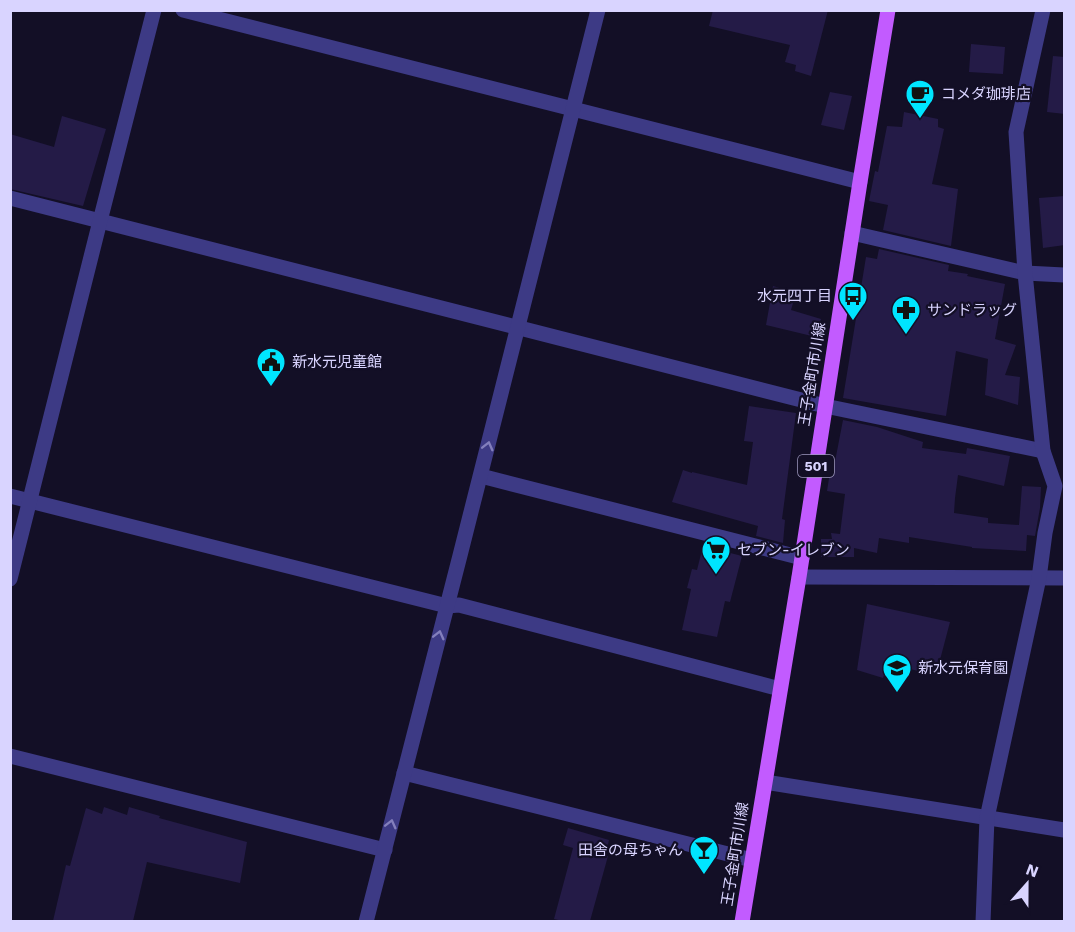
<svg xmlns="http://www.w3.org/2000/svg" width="1075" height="932" font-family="'Work Sans','Noto Sans JP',sans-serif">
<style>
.building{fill:#241b47}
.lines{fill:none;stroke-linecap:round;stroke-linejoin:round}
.minor{stroke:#3d3a85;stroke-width:15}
.primary{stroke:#c25bff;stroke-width:15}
.oneway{stroke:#837fbc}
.labels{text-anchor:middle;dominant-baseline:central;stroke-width:4.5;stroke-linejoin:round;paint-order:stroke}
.shield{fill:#130f26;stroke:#9e99be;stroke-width:1.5}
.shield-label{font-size:14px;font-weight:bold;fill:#d9d4ff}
.poi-label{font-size:15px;fill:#d9d4ff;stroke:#130f26;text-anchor:start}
.street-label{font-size:15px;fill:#d9d4ff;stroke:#130f26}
</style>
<rect width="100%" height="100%" fill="#130f26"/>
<g class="building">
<path d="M713,10H828L811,76L795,71L796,65L785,62L790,45L709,26Z"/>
<path d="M971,44L1005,47L1003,74L969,72Z"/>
<path d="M1053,56L1065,57V114L1047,112Z"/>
<path d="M830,92L852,96L844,130L821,125Z"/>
<path d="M904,112L938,119V127L944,129L932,184L958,189L951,246L883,230L888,205L869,201L875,171L878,172L887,126L902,127Z"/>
<path d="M62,116L106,129L83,206L10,189V134L54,147Z"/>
<path d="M1065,196V245L1043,248L1039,198Z"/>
<path d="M879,249L949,265L948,271L968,274L967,276L1005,284L995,339L1016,345L1005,375L1020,377L1018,405L985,395L988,359L956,351L946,416L843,398L866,257L877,259Z"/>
<path d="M773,286L796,293L791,310L821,319L816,337L766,325Z"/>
<path d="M749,406L796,413L782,519L785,520L783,543L756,536L758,526L672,502L683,470L692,473V472L747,485L753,442L744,441Z"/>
<path d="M843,420L877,427L923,442L922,448L966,454L967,448L1010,456L1004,486L958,475L955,498L954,513L988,518V523L1019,525L1022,486L1041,487L1040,508L1035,536L1027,535L1026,551L972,548V547L909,537V543L879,538L877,553L854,548V557H821V539H832L831,533L840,534L845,494L827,491L830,472H833Z"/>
<path d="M703,546L742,556L730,602L725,601L717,637L682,630L691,589L687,588L692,569L697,570Z"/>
<path d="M867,604L950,622L936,675L888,664L883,678L857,670Z"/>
<path d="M104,807L127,815L129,807L160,816L159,818L247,842L240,883L147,862L133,921H53L66,865L70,866L86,808L102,814Z"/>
<path d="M568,828L609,840L605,856H608L590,921H563L554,919L573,848L563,845Z"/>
</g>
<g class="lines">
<g class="minor">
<path d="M183,10L860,182"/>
<path d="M10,198L825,406L1043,451"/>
<path d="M852,233L1025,273L1064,275"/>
<path d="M481,476L802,558"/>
<path d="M10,496L447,606L459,605L780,689"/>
<path d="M799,577L1064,578"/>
<path d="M10,579L100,221L154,10"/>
<path d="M10,756L385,850"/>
<path d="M404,773L752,860"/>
<path d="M765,782L1064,830"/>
<path d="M366,922C444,618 522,315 598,10"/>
<path d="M983,922L987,818L1039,578L1045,533L1055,486L1043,451L1025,273L1016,132L1043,10"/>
</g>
<path class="primary" d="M742,922L799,577L860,182L888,10"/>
</g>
<defs><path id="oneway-chevron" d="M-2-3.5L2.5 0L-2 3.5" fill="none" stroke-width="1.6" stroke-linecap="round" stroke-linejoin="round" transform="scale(1.5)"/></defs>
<g class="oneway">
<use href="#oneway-chevron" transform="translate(488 446) rotate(-76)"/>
<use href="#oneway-chevron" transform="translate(439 635) rotate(-76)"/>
<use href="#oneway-chevron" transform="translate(391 824) rotate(-76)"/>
</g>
<defs>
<g id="cafe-pin" transform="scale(1.5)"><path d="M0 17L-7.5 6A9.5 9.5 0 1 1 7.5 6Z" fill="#00e5ff" stroke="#130f26"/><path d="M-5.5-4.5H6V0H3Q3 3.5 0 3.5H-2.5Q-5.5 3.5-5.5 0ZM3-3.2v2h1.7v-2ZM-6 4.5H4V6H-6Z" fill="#111"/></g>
<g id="bus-pin" transform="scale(1.5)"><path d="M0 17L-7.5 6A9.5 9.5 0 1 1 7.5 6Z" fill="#00e5ff" stroke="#130f26"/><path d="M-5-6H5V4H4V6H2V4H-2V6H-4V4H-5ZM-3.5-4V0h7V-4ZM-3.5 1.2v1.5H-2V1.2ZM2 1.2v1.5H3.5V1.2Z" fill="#111"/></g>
<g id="pharmacy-pin" transform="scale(1.5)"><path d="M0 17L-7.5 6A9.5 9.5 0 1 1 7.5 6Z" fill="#00e5ff" stroke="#130f26"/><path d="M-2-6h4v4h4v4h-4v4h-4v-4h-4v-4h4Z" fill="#111"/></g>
<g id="civic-pin" transform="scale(1.5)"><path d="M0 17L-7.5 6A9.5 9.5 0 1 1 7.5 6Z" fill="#00e5ff" stroke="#130f26"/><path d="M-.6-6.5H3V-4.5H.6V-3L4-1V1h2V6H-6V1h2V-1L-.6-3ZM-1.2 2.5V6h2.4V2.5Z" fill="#111"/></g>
<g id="supermarket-pin" transform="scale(1.5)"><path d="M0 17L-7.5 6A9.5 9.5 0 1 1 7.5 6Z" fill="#00e5ff" stroke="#130f26"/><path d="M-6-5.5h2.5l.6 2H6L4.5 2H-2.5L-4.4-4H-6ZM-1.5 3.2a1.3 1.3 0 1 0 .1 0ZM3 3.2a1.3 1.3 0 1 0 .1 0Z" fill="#111"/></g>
<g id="school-pin" transform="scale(1.5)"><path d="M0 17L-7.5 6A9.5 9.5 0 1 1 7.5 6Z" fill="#00e5ff" stroke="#130f26"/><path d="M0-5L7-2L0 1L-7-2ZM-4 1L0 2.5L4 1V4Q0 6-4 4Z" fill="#111"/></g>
<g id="bar-pin" transform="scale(1.5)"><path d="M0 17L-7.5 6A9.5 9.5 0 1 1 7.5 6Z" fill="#00e5ff" stroke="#130f26"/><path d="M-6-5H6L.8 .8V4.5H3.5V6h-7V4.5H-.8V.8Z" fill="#111"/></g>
</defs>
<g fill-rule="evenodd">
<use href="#cafe-pin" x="920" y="94"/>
<use href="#bus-pin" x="853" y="296"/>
<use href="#pharmacy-pin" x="906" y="310"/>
<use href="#civic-pin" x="271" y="362"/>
<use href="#supermarket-pin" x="716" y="550"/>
<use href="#school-pin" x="897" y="668"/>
<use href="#bar-pin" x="704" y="850"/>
</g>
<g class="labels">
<rect class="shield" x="798" y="455" width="36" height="22" rx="4.5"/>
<g class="shield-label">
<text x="816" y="466">501</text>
</g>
<g class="poi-label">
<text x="941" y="94">コメダ珈琲店</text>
<text x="832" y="296" text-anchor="end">水元四丁目</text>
<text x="927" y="310">サンドラッグ</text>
<text x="292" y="362">新水元児童館</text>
<text x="737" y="550">セブン-イレブン</text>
<text x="918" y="668">新水元保育園</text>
<text x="683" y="850" text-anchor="end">田舎の母ちゃん</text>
</g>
<g class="street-label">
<text transform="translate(812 374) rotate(-81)">王子金町市川線</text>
<text transform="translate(735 854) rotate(-81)">王子金町市川線</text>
</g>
</g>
<rect width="1075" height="932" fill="none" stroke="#d9d4ff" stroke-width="24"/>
<g transform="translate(1027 884) rotate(21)" stroke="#130f26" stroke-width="4.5" paint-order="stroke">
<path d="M0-4.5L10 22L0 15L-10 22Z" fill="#d9d4ff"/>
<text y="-9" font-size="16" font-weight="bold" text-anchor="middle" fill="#d9d4ff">N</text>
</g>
</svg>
